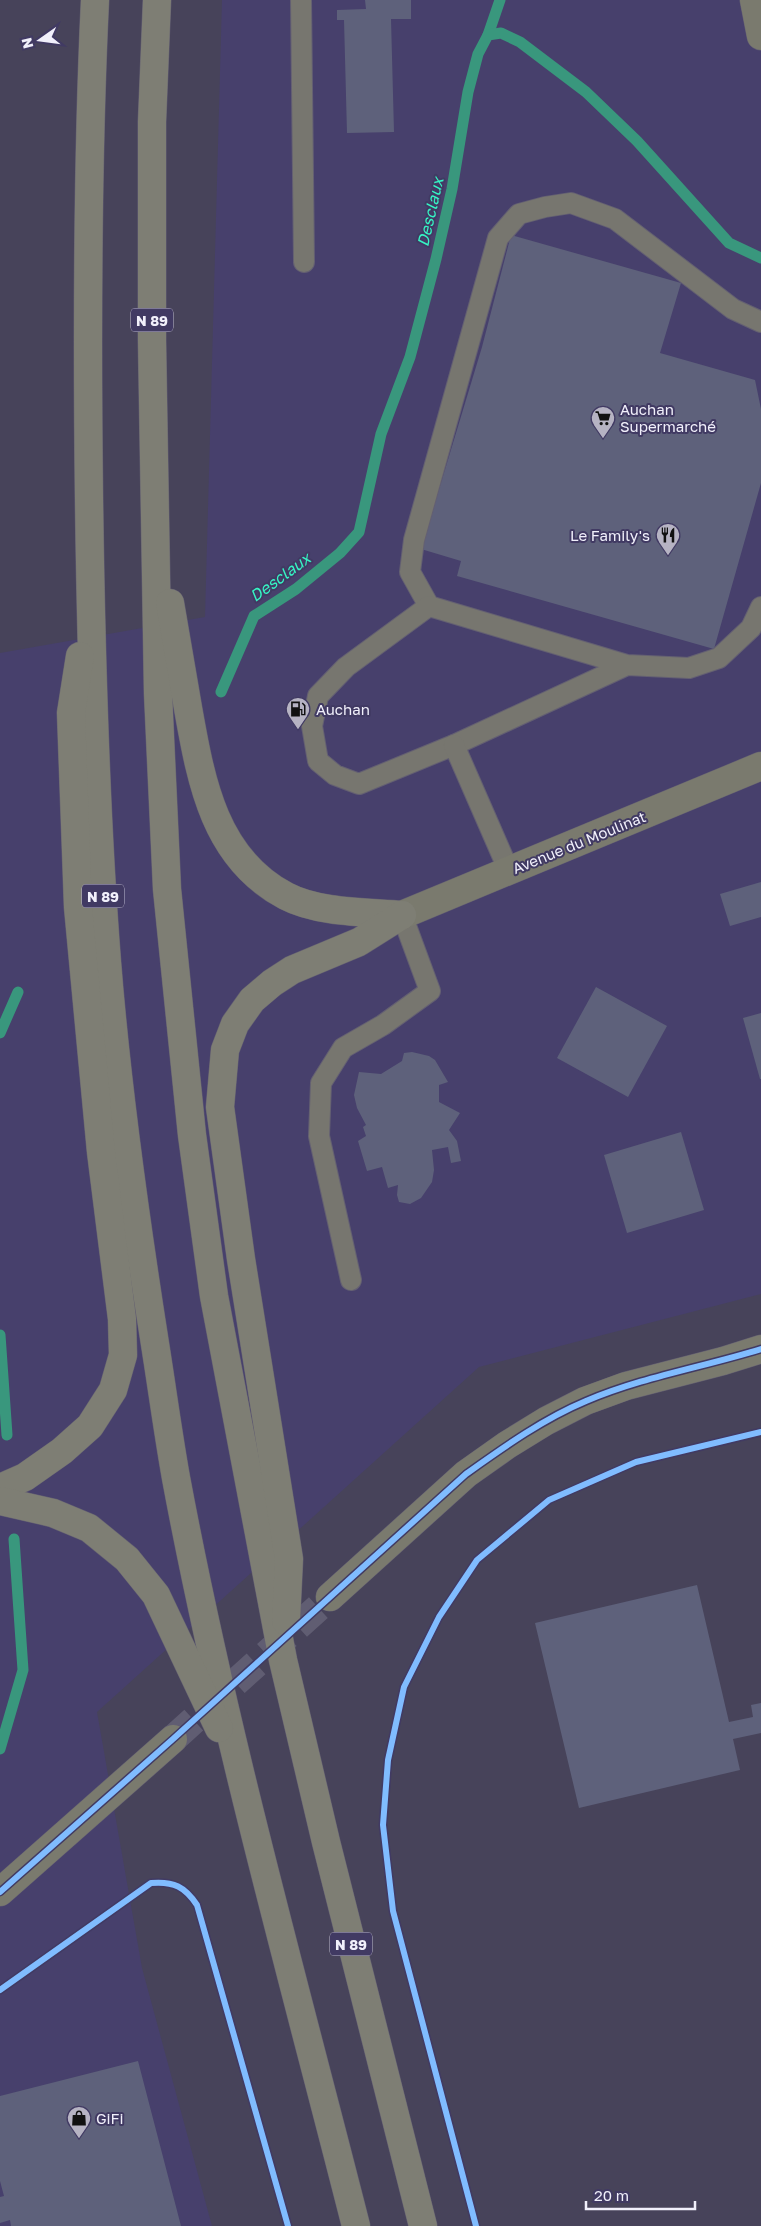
<svg xmlns="http://www.w3.org/2000/svg" width="761" height="2226" font-family="'Golos Text',sans-serif">
<style>
.built{fill:#47406c}
.lines{fill:none;stroke-linecap:round;stroke-linejoin:round}
.stream{stroke:#39977d;stroke-width:11}
.building{fill:#5e617b}
.secondary-tunnel{stroke:#605d72;stroke-width:28;stroke-dasharray:28 14;stroke-linecap:butt}
.lane-casing{stroke:#646072;stroke-width:22}
.secondary-casing{stroke:#646072;stroke-width:29}
.highway-casing{stroke:#646072;stroke-width:29}
.lane{stroke:#77766f;stroke-width:20}
.secondary{stroke:#7a7a6e;stroke-width:28}
.highway{stroke:#7e7e74;stroke-width:28}
.cycleway-casing{stroke:#413a63;stroke-width:9}
.cycleway{stroke:#80bcff;stroke-width:6}
.labels{text-anchor:middle;dominant-baseline:central;stroke-width:4;stroke-linejoin:round;paint-order:stroke}
.shield{fill:#413a63;stroke:#bcb9cd;stroke-width:1}
.shield-label{font-size:14px;font-weight:bold;fill:#f1f0fb}
.poi-label{font-size:15px;fill:#f1f0fb;stroke:#413a63;text-anchor:start}
.street-label{font-size:15px;fill:#f1f0fb;stroke:#413a63}
.water-label{font-size:16px;font-style:italic;fill:#36f5c4;stroke:#413a63}
</style>
<rect width="100%" height="100%" fill="#47435a"/>
<path class="built" d="M222,0H754L761,36V1294L479,1367L97,1712L142,1968L212,2226H0V653L205,617Z"/>
<g class="lines">
<g class="stream">
<path d="M488,35L500,0"/>
<path d="M221,692L254,616L296,589L340,553L359,532L381,434L410,357L436,259L452,189L468,92L478,54L488,35L501,33L520,42L586,92L637,141L729,243L761,258"/>
<path d="M0,1033L18,992"/>
<path d="M0,1335L7,1435"/>
<path d="M0,1749L23,1670L14,1539"/>
</g>
</g>
<g class="building">
<path d="M365,0H411V19H391L394,132L347,133L344,20H337V10L366,9Z"/>
<path d="M511,235L681,283L660,353L755,380L761,409V483L714,649L457,576L461,561L421,549L482,347Z"/>
<path d="M761,882V917L730,926L720,894Z"/>
<path d="M596,987L667,1026L628,1097L557,1058Z"/>
<path d="M761,1013V1079H760L743,1018Z"/>
<path d="M412,1052L429,1056L435,1060L448,1082L439,1085V1102L460,1113L449,1130L457,1141L461,1161L451,1163L448,1147L432,1150L434,1170L432,1182L421,1198L410,1204L399,1202L397,1195L398,1185L388,1188L382,1167L367,1171L358,1141L366,1136L363,1127L366,1125L357,1108L354,1095L359,1072L381,1074L402,1061L404,1053Z"/>
<path d="M681,1132L704,1210L627,1233L604,1155Z"/>
<path d="M697,1585L729,1722L753,1717L751,1705L761,1703V1733L733,1739L740,1770L579,1808L535,1623Z"/>
<path d="M138,2061L181,2226H11L10,2220L0,2223V2197L4,2196L0,2181V2096Z"/>
</g>
<g class="lines">
<path class="secondary-tunnel" d="M173,1739L330,1597"/>
<g class="lane-casing">
<g id="lane">
<path d="M301,0L304,262"/>
<path d="M429,606L410,572L414,540L498,238L519,214L545,207L571,203L615,219L733,309L761,322"/>
<path d="M627,665L454,745L359,784L335,775L318,761L312,726L318,696L346,667L429,606L627,665L689,668L719,658L751,628L761,607"/>
<path d="M454,745L509,871"/>
<path d="M351,1280L319,1136L321,1083L343,1048L383,1025L430,991L402,915"/>
</g>
</g>
<g class="secondary-casing">
<g id="secondary">
<path d="M754,0L761,36"/>
<path d="M402,915L761,766"/>
<path d="M330,1597L466,1474L507,1445L546,1421L585,1401L626,1386L723,1361L761,1349"/>
<path d="M0,1892L173,1739"/>
</g>
</g>
<g class="highway-casing">
<g id="highway">
<path d="M95,0C87,166 87,332 89,498C91,652 95,808 107,962C117,1089 135,1217 155,1344C162,1388 168,1433 176,1478C223,1730 293,1978 356,2226"/>
<path d="M157,0L152,122V340L158,693L167,889L192,1135L214,1296L283,1660L326,1842L423,2226"/>
<path d="M170,603C176,638 182,673 188,708C201,781 214,858 286,896C318,913 367,912 402,915"/>
<path d="M0,1488L25,1477L62,1451L90,1426L113,1390L123,1355L122,1319L101,1152L78,907L71,713L80,656"/>
<path d="M0,1501L53,1513L89,1528L127,1559L156,1595L219,1728"/>
<path d="M286,1621L289,1559L241,1259L220,1107L225,1050L235,1024L252,1000L272,983L292,970L359,942L402,915"/>
</g>
</g>
<use href="#lane" class="lane"/>
<use href="#secondary" class="secondary"/>
<use href="#highway" class="highway"/>
<g class="cycleway-casing">
<g id="cycleway">
<path d="M0,1892L173,1739L466,1474C504,1447 543,1419 586,1401C642,1377 703,1367 761,1349"/>
<path d="M0,1990L151,1883C174,1881 185,1887 197,1905L288,2226"/>
<path d="M476,2226L393,1911L383,1825L388,1760L404,1687L439,1617L477,1560L549,1500L636,1462L761,1432"/>
</g>
</g>
<use href="#cycleway" class="cycleway"/>
</g>
<defs>
<g id="supermarket-pin" transform="scale(1.25)"><path d="M0 17L-7.5 6A9.5 9.5 0 1 1 7.5 6Z" fill="#b6b3c3" stroke="#413a63"/><path d="M-6-5.5h2.5l.6 2H6L4.5 2H-2.5L-4.4-4H-6ZM-1.5 3.2a1.3 1.3 0 1 0 .1 0ZM3 3.2a1.3 1.3 0 1 0 .1 0Z" fill="#111"/></g>
<g id="restaurant-pin" transform="scale(1.25)"><path d="M0 17L-7.5 6A9.5 9.5 0 1 1 7.5 6Z" fill="#b6b3c3" stroke="#413a63"/><path d="M-5-6h1v4h1v-4h1v4h1v-4h1v5L-1.5 .5V6h-2V.5L-5-1ZM5-6V6H3V1.5H1.5Q1.5-4 5-6Z" fill="#111"/></g>
<g id="fuel-pin" transform="scale(1.25)"><path d="M0 17L-7.5 6A9.5 9.5 0 1 1 7.5 6Z" fill="#b6b3c3" stroke="#413a63"/><path d="M-5.5-6h7V0h2V4h1.3V-2.5L3-4.5l.8-.8L6-3V5H2.5V1h-1V6h-7ZM-4.2-4.7v3.2H.2V-4.7Z" fill="#111"/></g>
<g id="shop-pin" transform="scale(1.25)"><path d="M0 17L-7.5 6A9.5 9.5 0 1 1 7.5 6Z" fill="#b6b3c3" stroke="#413a63"/><path d="M-5-2.5h2.3a2.7 3.5 0 0 1 5.4 0H5L5.5 6h-11ZM-1.5-2.5h3a1.5 2.3 0 0 0-3 0Z" fill="#111"/></g>
</defs>
<g fill-rule="evenodd">
<use href="#supermarket-pin" x="603" y="418"/>
<use href="#restaurant-pin" x="668" y="535"/>
<use href="#fuel-pin" x="298" y="709"/>
<use href="#shop-pin" x="79" y="2118"/>
</g>
<g class="labels">
<g class="shield">
<rect x="131" y="308.5" width="42" height="23" rx="4"/>
<rect x="82" y="884.5" width="42" height="23" rx="4"/>
<rect x="330" y="1932.5" width="42" height="23" rx="4"/>
</g>
<g class="shield-label">
<text x="152" y="320">N 89</text>
<text x="103" y="896">N 89</text>
<text x="351" y="1944">N 89</text>
</g>
<g class="poi-label">
<text x="620" y="409">Auchan<tspan x="620" dy="17">Supermarché</tspan></text>
<text x="650" y="535" text-anchor="end">Le Family's</text>
<text x="316" y="709">Auchan</text>
<text x="96" y="2118">GiFi</text>
</g>
<g class="street-label">
<text transform="translate(579 842) rotate(-22)">Avenue du Moulinat</text>
</g>
<g class="water-label">
<text transform="translate(430 212) rotate(-77)">Desclaux</text>
<text transform="translate(280 577) rotate(-36)">Desclaux</text>
</g>
</g>
<g transform="translate(40 40) rotate(256)" stroke="#413a63" stroke-width="4" paint-order="stroke">
<path d="M0-4L9 19L0 12L-9 19Z" fill="#f1f0fb"/>
<text y="-8" font-size="14" font-weight="bold" text-anchor="middle" fill="#f1f0fb">N</text>
</g>
<path d="M586 2201v8h109v-8" fill="none" stroke="#f1f0fb" stroke-width="2.5"/>
<text x="594" y="2201" font-size="15" fill="#f1f0fb" stroke="#413a63" stroke-width="4" paint-order="stroke">20 m</text>
</svg>
